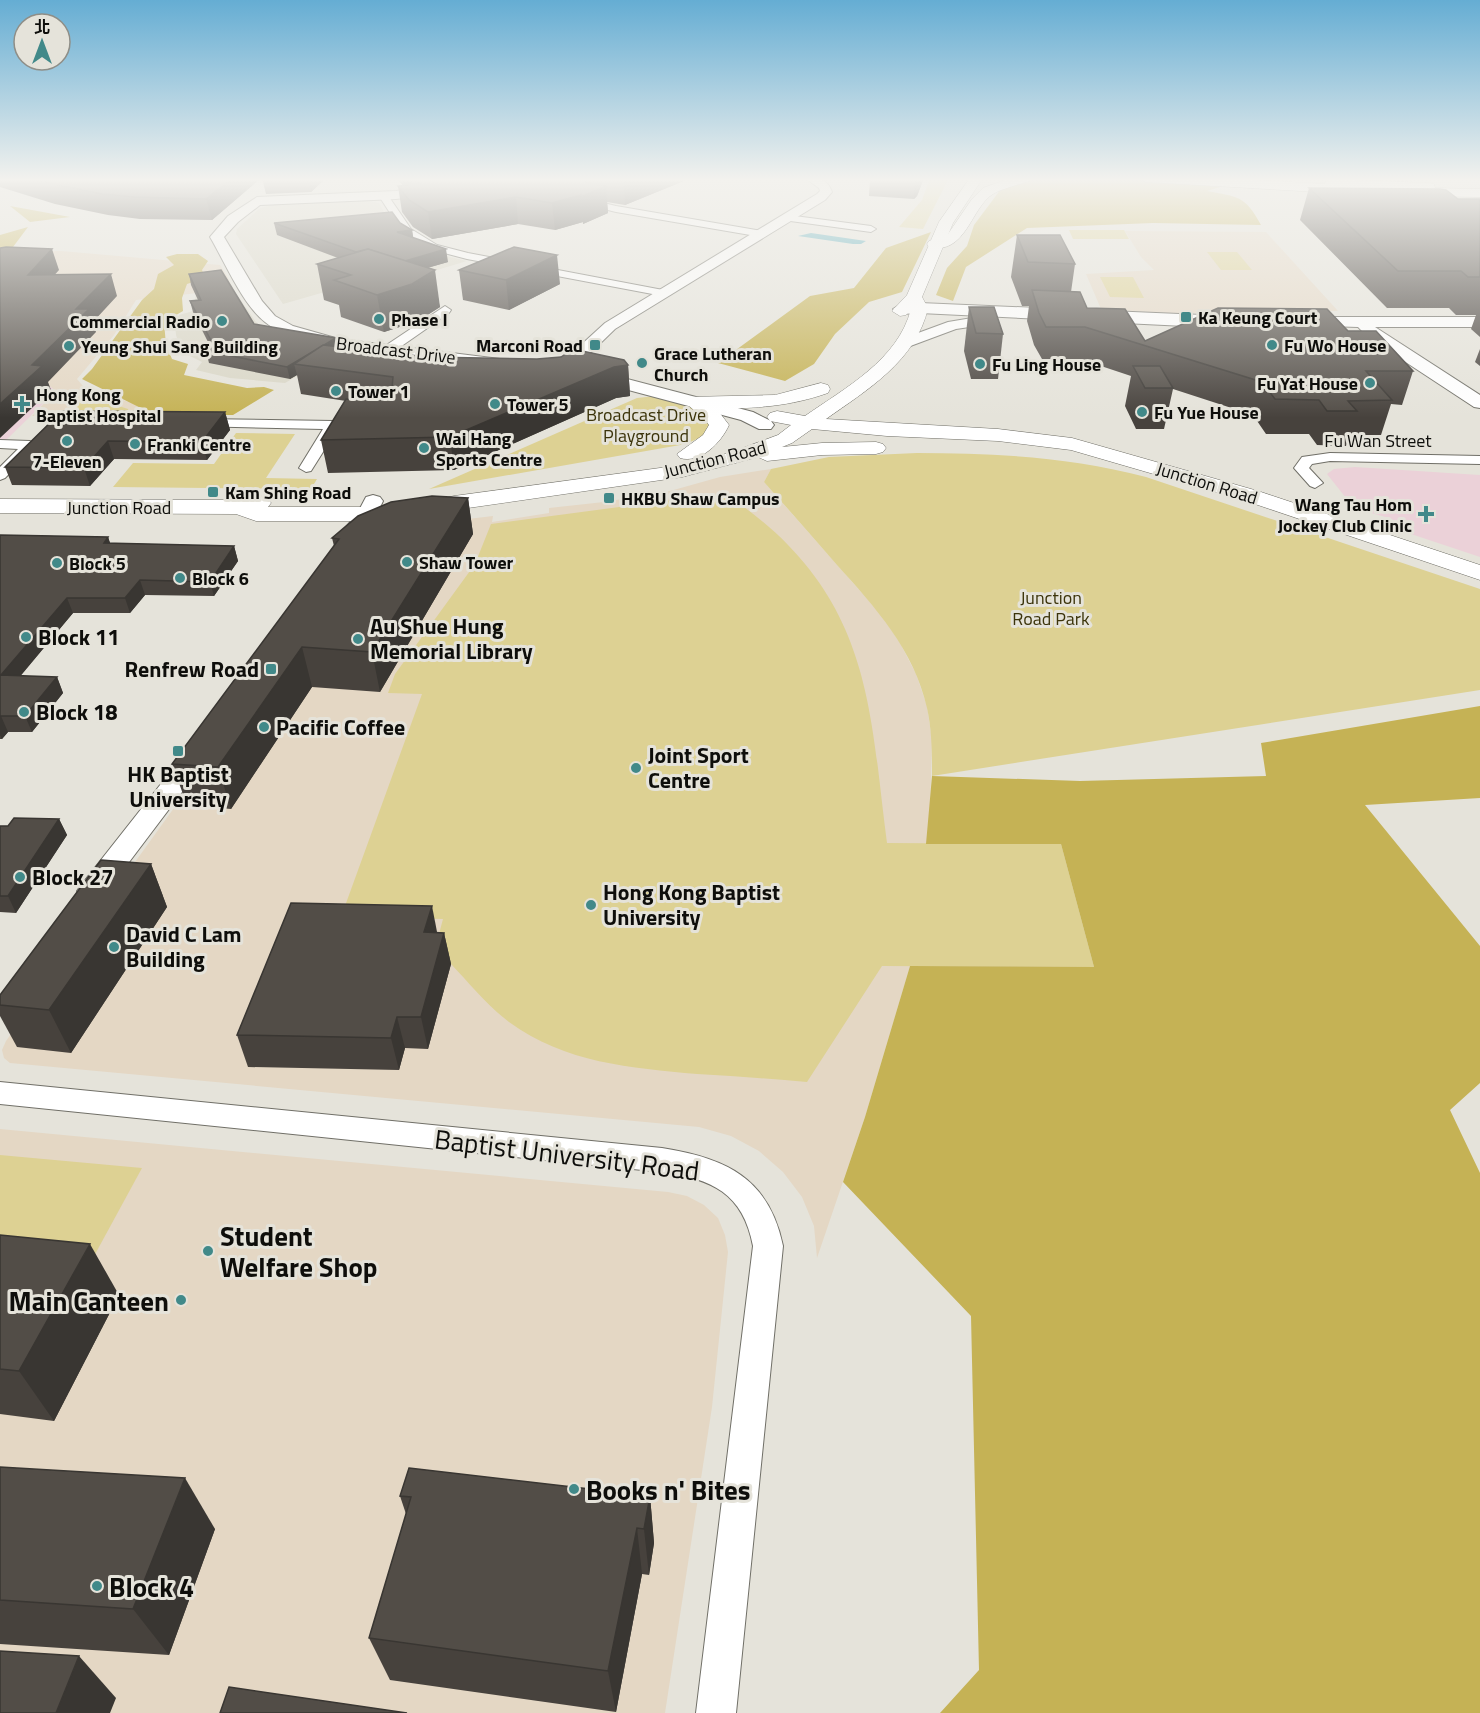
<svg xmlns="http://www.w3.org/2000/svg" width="1480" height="1713" font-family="'Titillium Web','Noto Sans TC',sans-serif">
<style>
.built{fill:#d9d6c6}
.education{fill:#e4d7c4}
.medical{fill:#ebd1d8}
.green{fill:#ddd193}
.forest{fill:#c5b255}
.water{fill:#41a2b4}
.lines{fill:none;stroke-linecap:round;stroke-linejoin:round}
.minor-casing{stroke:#706f67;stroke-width:2}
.tertiary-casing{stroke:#706f67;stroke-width:2}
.secondary-casing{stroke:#706f67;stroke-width:1}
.trunk-casing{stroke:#706f67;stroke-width:1}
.minor{fill:#fff;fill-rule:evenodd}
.tertiary{fill:#fff;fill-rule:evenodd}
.secondary{fill:#fff;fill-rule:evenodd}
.trunk{fill:#fff;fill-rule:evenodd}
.wall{fill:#47423d}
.shaded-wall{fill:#393632}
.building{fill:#524d47;stroke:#393632;stroke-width:1.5}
.poi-dot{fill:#418989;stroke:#e5e3da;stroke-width:2}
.labels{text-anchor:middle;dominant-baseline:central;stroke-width:6;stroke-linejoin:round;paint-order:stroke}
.far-poi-label{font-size:18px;font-weight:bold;fill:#0e0e0b;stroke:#e5e3da;text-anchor:start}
.far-street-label{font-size:18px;fill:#0e0e0b;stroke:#e5e3da}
.far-park-label{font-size:18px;fill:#3b330a;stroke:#e5e3da}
.poi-label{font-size:22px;font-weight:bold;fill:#0e0e0b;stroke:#e5e3da;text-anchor:start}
.near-street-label{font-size:27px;fill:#0e0e0b;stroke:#e5e3da}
.near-poi-label{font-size:27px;font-weight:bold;fill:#0e0e0b;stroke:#e5e3da;text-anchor:start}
</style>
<rect width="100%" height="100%" fill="#e5e3da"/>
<g class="built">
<path d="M368,201L379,203L389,221L434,253L467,261L387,285L370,279L283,304L236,234L237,229L260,208L273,205Z"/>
<path d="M233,289L256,322L267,330L205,341L182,353L176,335L175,324L179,315L193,311L196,294Z"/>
<path d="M268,331L344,349L285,383L230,378L196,370L202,362L184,353L205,342Z"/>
</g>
<g class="education">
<path d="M1125,231L1266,232L1338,311L1228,310L1182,314L1101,309L1086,274L1154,270L1141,257Z"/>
<path d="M61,251L220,265L227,276L233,289L136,300L114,335L77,379L88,392L106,395L132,403L150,414L148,417L32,416L56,391L48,385L0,253Z"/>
<path d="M771,469L764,482L883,617L901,645L916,674L927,706L932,740L930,815L1094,967L910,966L865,1117L817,1258L814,1226L802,1197L783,1172L759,1151L731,1136L699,1127L21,1064L10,1063L4,1058L2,1050L6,1041L347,568L451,521L493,516L492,522L549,513V508L604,502L670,491L720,477Z"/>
<path d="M0,1129L668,1192L687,1196L704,1205L718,1218L725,1235L728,1252L712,1407L665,1713H0Z"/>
</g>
<g class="medical">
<path d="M0,385H48L56,391L0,446Z"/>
<path d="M1355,467L1480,475V557L1402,531L1392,519L1354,508L1327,474L1334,469Z"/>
</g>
<g class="green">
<path d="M930,178H949L923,229L899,227L922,200Z"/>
<path d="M1069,230H1124L1129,239H1073Z"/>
<path d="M1207,252H1237L1252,270H1221Z"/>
<path d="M1100,277H1133L1144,298L1110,297Z"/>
<path d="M655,396L693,406L709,419L710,433L686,444L429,489L637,398Z"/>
<path d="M75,402L113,404L128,409L130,416L61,414Z"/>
<path d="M236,433L295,434L266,478L317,479L311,489L113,487L133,463L214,464Z"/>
<path d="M917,453C995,453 1070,457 1146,477L1480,589V690L932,776C932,753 932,731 927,708C914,650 875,607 837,565C813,537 788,509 764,482L771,469L829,457Z"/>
<path d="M725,493C747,509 769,525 788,545C873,632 872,731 887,843L1061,844L1094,967L882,966L807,1082C771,1079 734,1076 697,1074C631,1068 565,1063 509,1022C488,1006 469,983 451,964H431L443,919L341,917L422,694L388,693L395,674L475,564L491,524Z"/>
<path d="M0,1155L142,1168L87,1269L0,1260Z"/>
</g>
<g class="forest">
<path d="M1113,178L1220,187L1207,191C1238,197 1245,195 1261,225L1153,223L1027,228L966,267L953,301L936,295L947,268L967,246L974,225L1004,185L1032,179Z"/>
<path d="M10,206L70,217L30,222Z"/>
<path d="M28,227L10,251H0V235Z"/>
<path d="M931,232L902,292L869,302L835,334L814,364L785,381L718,363L810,296L854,288L886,248Z"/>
<path d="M177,254H198L208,261L202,270L205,278L187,284L182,298L183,311L164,322L166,345L172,359L188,364L184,375L247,388L264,387L274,390L233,415H155L82,379L92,369L142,300L154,289L158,274L174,265L166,257Z"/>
<path d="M1480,706V798L1365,805L1480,946V1083L1450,1110L1480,1173V1713H940L979,1670L971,1316L843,1182L865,1117L910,966L1094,967L1061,844H926L932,776L1080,781L1266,776L1261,743Z"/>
</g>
<path class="water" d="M811,233L866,241L861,244H853L798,236Z"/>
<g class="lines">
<g class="minor-casing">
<g id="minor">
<path d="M381,194H387L411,229L437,245L468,253L663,290L669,293L663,296L467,259L429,249L403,233L379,196Z"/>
<path d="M579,197L616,206L762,231L767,234L762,237L616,212L576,202V198Z"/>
<path d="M787,215L871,226L876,229L871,232L783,220V216Z"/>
<path d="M445,306L451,310L449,313L393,352H385L383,349L385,346Z"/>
<path d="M199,419L333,421L340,425L311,471L306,472L299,468L323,429L194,426L192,423Z"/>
<path d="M0,440L30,441L37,445L5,478L0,480V467L18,449L0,448Z"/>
<path d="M1330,453L1480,456V464L1330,461L1312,464L1309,468L1323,483L1315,488L1310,486L1294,468L1302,457Z"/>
<path d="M0,1082L662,1148C726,1158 769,1178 783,1246L736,1713H696L753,1246C743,1193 712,1179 662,1172L0,1104Z"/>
</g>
</g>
<g class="tertiary-casing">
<g id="tertiary">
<path d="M490,178H516L510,182L463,191L396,199L260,205L238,222L224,237L262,301L275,316L293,326L339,339L500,359L502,362L494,367C441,361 303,354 265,322C242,304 225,262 210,237L228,216L257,197L396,191Z"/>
<path d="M805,178C818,178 827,178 832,192L825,200L615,329L582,361L549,371L543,369L541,366L543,363L570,355L605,323L817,194L820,191L819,188Z"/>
<path d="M920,303L1226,316L1234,321L1226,326H1185L920,313L901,314L893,309L901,304Z"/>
<path d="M978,317L983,319L986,322L983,325L956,329L905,348L897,343L899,340L948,322Z"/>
<path d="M1302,317H1480V327H1375L1480,395V408L1474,407L1369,338L1358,327L1297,325L1294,322L1297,319Z"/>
<path d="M593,370L753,412L771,421L774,425L771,429H759L741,420L587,379L585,375L587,371Z"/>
<path d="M373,495L380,497L383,501C375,518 361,548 340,542L337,538L357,514L366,497Z"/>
<path d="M199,739L208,742L212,747L182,792L102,898L92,901L82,898L77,891L82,884L164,780L190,742Z"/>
</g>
</g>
<g class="secondary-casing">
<g id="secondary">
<path d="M970,178H983L953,223L922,297L928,308C916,361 867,390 826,419L998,429L1072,438L1258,491L1480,565V580L1243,500L1071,450L998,441L887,436L812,429L792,443L782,447L822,443L876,442L883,444L886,448L883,452L876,454L822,455L767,461L758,457L682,477L454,510L407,521H256L236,514L0,513V499L239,500L260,496L268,498L271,503L268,507H407L454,496L682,465L729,453L778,435L791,425L770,421L767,417L770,413L777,411L805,416C845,388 898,360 911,309L906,315L900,316L892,311L907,295L939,222Z"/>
<path d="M821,383L828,385L830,389L828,393C791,406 755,409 716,408L729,425C721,443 700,464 680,458L677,454L703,435L709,425C703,415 692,411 685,401L688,397L775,395Z"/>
</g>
</g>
<g class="trunk-casing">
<g id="trunk">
<path d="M1011,178H1031L1029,181C1018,185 1003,188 993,194C971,207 966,256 929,247L927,244L929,241L948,234L972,199L983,188Z"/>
<path d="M1139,178H1220L1325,184L1326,180L1331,179L1429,183L1434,184L1435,188L1480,189V197L1407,196L1402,195L1401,190L1358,188L1357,193L1352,194L1146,182Z"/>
</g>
</g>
<use href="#minor" class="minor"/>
<use href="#tertiary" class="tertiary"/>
<use href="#secondary" class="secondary"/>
<use href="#trunk" class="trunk"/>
</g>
<g class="wall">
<path d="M0,178H261L212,220L140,219L108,215L55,204L0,187Z"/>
<path d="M262,178H326L311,192L266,194Z"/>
<path d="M397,178H691L625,205L607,202L608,213L583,224V222L555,230L518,224L432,239L413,227L402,212L398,186H403Z"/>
<path d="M870,178H924L917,196L914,199L869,196Z"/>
<path d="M1309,188L1458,199H1480V337L1471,329L1476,315H1456L1449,308H1387L1300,220Z"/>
<path d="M274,223H400L412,230L413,238L448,262L427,268L440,307L418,321L384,332L341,317L339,305L324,300L317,264L338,258L277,235Z"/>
<path d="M1017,235L1075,264L1071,292L1087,308L1145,341L1348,331L1413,371L1402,405L1391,404L1381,435H1350L1346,446L1317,445L1309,434H1266L1253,415L1173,389L1164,429H1136L1125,406L1131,376L1080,359H1042L1034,345L1027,321L1029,306H1022L1011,277Z"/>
<path d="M459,270L560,284L509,310L463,300Z"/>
<path d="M189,274L254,324L338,347L427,357L628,365L630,396L616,398L454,470L328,473L321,440L346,401L301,394L297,375L290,379L209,363L206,351L211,348L193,312L190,301L198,300L191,285Z"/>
<path d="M969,307L1003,334L998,379H971L964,351Z"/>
<path d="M1480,349V366L1475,362Z"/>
<path d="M225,412L230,430L207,460L114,459L90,486L12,485L5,467Z"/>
<path d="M468,498L473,534L380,692L312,687L231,809L187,805L172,764L334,546L332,538Z"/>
<path d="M0,535L108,537L110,543L234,546L238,561L214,596L145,595L130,613H73L20,676L57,677L63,693L32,732H8L2,739H0Z"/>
<path d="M59,819L67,835L16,913L0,912V826H8Z"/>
<path d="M151,864L167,907L71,1053L17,1047L0,1016V995Z"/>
<path d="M437,932L444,933L451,964L428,1049L405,1048L399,1070L248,1067L237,1035Z"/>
<path d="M0,1235L119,1295L54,1421L0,1414Z"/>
<path d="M0,1467L215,1529L169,1655L0,1644Z"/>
<path d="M400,1496H650L654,1543L649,1575L642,1574L616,1712L390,1680L369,1638L406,1514Z"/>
</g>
<g class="shaded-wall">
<path d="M232,178H261L212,220L206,199Z"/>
<path d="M309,178H326L311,192Z"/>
<path d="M403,178H411L412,187L404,188Z"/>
<path d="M630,178H691L625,205L624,180Z"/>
<path d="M915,178H924L917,196L914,199Z"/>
<path d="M606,186L608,213L583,224L581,197Z"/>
<path d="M581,195L583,222L555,230L552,203Z"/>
<path d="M516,197L518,224L432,239L428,212Z"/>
<path d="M412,230L414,242L397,232Z"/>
<path d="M52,249L59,270L36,296L28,275Z"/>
<path d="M446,249L448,262L392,278L390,265Z"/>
<path d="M557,255L560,284L509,310L506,280Z"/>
<path d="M435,270L440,307L418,321L384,332L377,295Z"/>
<path d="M111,274L117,296L93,322L96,332L48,382L51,390L0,438V404L32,365L76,309Z"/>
<path d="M336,338L338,350L294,364L297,375L290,379L287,367Z"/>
<path d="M628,365L630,396L616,398L454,470L450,437L614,367Z"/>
<path d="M225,412L230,430L207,460L202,442Z"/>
<path d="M108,441L114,459L90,486L84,468Z"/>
<path d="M468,498L473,534L380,692L372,652Z"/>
<path d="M108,537L113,552L104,543Z"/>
<path d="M234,546L238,561L214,596L210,582Z"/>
<path d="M140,580L145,595L130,613L125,598Z"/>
<path d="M67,598L73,613L8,691L1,675Z"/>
<path d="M302,647L312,687L231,809L218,767Z"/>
<path d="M57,677L63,693L32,732L25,716Z"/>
<path d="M0,716H1L8,732L2,739L0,735Z"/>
<path d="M59,819L67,835L16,913L8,896Z"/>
<path d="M151,864L167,907L71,1053L49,1010Z"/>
<path d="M432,906L438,937L424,932Z"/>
<path d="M444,933L451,964L428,1049L421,1017Z"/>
<path d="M397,1017L405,1048L399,1070L391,1038Z"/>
<path d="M90,1244L119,1295L54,1421L19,1371Z"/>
<path d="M185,1478L215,1529L169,1655L133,1609Z"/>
<path d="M650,1496L654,1543L649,1575L644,1529Z"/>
<path d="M637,1528L642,1574L616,1712L608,1671Z"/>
<path d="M79,1656L116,1698L110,1713H56Z"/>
</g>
<g class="building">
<path d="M33,178H232L206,199L134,197L102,194L49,183Z"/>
<path d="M414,178H576L592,184L606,186L581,197V195L552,203L516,197L428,212L409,200L398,186L420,184Z"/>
<path d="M613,178H630L624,180Z"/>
<path d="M1309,188L1440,189L1446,190L1458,199H1480V277H1468L1461,271H1398Z"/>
<path d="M392,212L400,223L412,230L397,232L446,249L405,261L368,249L356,252L274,223Z"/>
<path d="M1017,235H1060L1075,264L1028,262Z"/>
<path d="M6,247L52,249L28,275L111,274L76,309H89L32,365L42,366L0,404V248Z"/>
<path d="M514,247L557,255L506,280L459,270Z"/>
<path d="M368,249L435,270L412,284L377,295L334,280L351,275L317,264Z"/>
<path d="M221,270L254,324L336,338L287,367L206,351L214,346L190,301L201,300L189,274Z"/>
<path d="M1032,290L1080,292L1087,308L1125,309L1145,341L1218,308L1327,309L1348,331H1376L1413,371H1366L1392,400L1348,401L1357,411H1327L1319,400L1275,399L1262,382L1085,327H1046L1039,313Z"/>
<path d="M969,307H994L1003,334L976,333Z"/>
<path d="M323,345L427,357L537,359L561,357L573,349L624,360L628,365L614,367L450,437L321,440L346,399L391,400L393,377L294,364Z"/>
<path d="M1133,366H1160L1173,388H1145Z"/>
<path d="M62,411L225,412L202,442L108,441L84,468L5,467Z"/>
<path d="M432,496L468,498L372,652L302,647L218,767L172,764L339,539L332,538L358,516L391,502Z"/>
<path d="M0,535L108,537L104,543L234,546L210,582L140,580L125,598H67L1,675L57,677L25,716H0Z"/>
<path d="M14,818L59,819L8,896H0V826H8Z"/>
<path d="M101,860L151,864L49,1010L0,1005V995Z"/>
<path d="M291,903L432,906L424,932L444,933L421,1017H397L391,1038L237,1035Z"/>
<path d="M0,1235L90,1244L19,1371L0,1369Z"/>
<path d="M0,1467L185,1478L133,1609L0,1600Z"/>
<path d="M409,1468L650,1496L644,1529L637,1528L608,1671L369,1638L411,1497L400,1496Z"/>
<path d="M0,1651L79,1656L56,1713H0Z"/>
<path d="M229,1687L407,1713H220Z"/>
</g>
<linearGradient id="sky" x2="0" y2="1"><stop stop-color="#65add3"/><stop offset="0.43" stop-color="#f3f2ee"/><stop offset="1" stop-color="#f3f2ee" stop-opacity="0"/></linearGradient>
<rect width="1480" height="418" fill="url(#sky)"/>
<g class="poi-dot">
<rect x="1180" y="311" width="12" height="12" rx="3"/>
<circle cx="379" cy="319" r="6"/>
<circle cx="222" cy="321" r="6"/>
<rect x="589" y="339" width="12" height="12" rx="3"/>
<circle cx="1272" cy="345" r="6"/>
<circle cx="69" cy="346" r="6"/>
<circle cx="642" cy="363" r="6"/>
<circle cx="980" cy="364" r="6"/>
<circle cx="1370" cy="383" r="6"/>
<circle cx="336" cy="391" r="6"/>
<path d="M19 395h6v6h6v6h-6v6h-6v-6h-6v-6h6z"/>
<circle cx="495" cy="404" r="6"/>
<circle cx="1142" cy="412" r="6"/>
<circle cx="67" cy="441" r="6"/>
<circle cx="135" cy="444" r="6"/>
<circle cx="424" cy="448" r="6"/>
<rect x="207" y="486" width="12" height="12" rx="3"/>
<rect x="603" y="492" width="12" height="12" rx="3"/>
<path d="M1423 505h6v6h6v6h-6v6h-6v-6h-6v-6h6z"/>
<circle cx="407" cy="562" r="6"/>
<circle cx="57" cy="563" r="6"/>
<circle cx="180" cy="578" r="6"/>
<circle cx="26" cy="637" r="6"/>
<circle cx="358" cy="639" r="6"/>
<rect x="265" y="663" width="12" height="12" rx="3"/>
<circle cx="24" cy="712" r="6"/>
<circle cx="264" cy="727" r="6"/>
<rect x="172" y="745" width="12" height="12" rx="3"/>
<circle cx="636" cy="768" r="6"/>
<circle cx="20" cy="877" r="6"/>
<circle cx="591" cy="905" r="6"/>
<circle cx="114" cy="947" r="6"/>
<circle cx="208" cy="1251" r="6"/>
<circle cx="181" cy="1300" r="6"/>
<circle cx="574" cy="1489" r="6"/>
<circle cx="97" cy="1586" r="6"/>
</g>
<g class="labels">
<g class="far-poi-label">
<text x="1198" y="317">Ka Keung Court</text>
<text x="391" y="319">Phase I</text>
<text x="210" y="321" text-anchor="end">Commercial Radio</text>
<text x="583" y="345" text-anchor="end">Marconi Road</text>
<text x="1284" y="345">Fu Wo House</text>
<text x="81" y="346">Yeung Shui Sang Building</text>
<text x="654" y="353">Grace Lutheran<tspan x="654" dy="21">Church</tspan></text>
<text x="992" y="364">Fu Ling House</text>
<text x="1358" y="383" text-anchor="end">Fu Yat House</text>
<text x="348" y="391">Tower 1</text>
<text x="36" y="394">Hong Kong<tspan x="36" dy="21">Baptist Hospital</tspan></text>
<text x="507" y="404">Tower 5</text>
<text x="1154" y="412">Fu Yue House</text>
<text x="436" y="438">Wai Hang<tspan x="436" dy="21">Sports Centre</tspan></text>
<text x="147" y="444">Franki Centre</text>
<text x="67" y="461" text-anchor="middle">7-Eleven</text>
<text x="225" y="492">Kam Shing Road</text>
<text x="621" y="498">HKBU Shaw Campus</text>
<text x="1412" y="504" text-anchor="end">Wang Tau Hom<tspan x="1412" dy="21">Jockey Club Clinic</tspan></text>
<text x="419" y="562">Shaw Tower</text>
<text x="69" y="563">Block 5</text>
<text x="192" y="578">Block 6</text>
</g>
<g class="far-street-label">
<text transform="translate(396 350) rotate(7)">Broadcast Drive</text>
<text x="1378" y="440">Fu Wan Street</text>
<text transform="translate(715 459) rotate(-14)">Junction Road</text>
<text transform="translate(1207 483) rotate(17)">Junction Road</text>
<text x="119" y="507">Junction Road</text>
</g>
<g class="far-park-label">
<text x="646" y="414">Broadcast Drive<tspan x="646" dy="21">Playground</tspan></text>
<text x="1051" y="597">Junction<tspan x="1051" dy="21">Road Park</tspan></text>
</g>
<g class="poi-label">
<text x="370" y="626">Au Shue Hung<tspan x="370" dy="25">Memorial Library</tspan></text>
<text x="38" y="637">Block 11</text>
<text x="259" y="669" text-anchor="end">Renfrew Road</text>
<text x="36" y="712">Block 18</text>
<text x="276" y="727">Pacific Coffee</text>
<text x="648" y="755">Joint Sport<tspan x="648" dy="25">Centre</tspan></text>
<text x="178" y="774" text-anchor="middle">HK Baptist<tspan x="178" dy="25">University</tspan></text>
<text x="32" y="877">Block 27</text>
<text x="603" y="892">Hong Kong Baptist<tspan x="603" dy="25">University</tspan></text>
<text x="126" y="934">David C Lam<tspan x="126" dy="25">Building</tspan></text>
</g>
<g class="near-street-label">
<text transform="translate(567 1154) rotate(7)">Baptist University Road</text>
</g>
<g class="near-poi-label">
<text x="220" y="1235">Student<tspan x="220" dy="31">Welfare Shop</tspan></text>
<text x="169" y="1300" text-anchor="end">Main Canteen</text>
<text x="586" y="1489">Books n' Bites</text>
<text x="109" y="1586">Block 4</text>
</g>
</g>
<g transform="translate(42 42)"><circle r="28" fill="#e5e3da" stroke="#8f8e87" stroke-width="1.5"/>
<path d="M0-4.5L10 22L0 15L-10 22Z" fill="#418989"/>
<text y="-9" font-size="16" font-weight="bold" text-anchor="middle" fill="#0e0e0b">北</text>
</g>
</svg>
